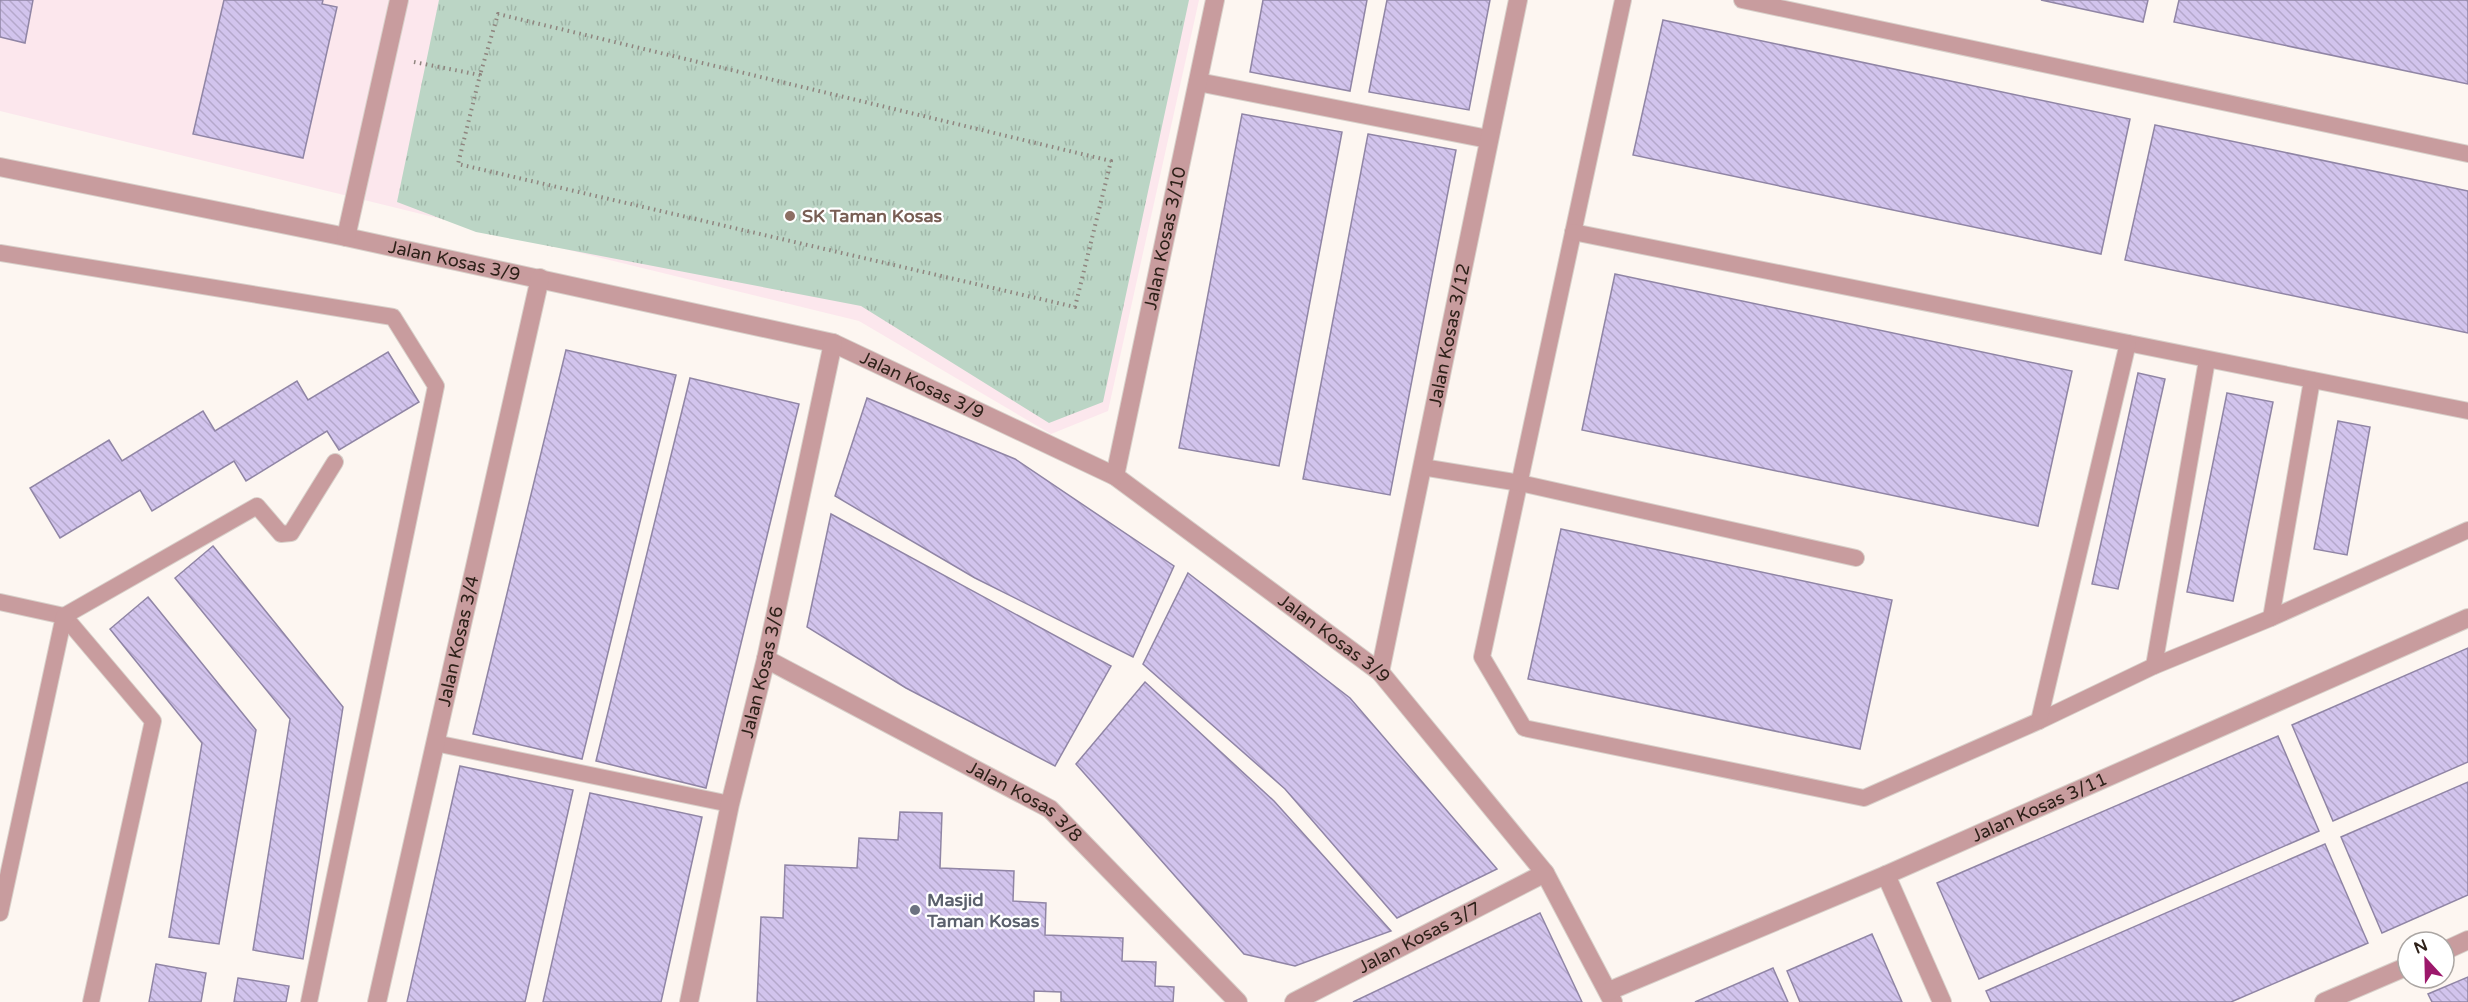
<svg xmlns="http://www.w3.org/2000/svg" width="2468" height="1002" font-family="'Varela Round',sans-serif">
<defs>
<pattern id="park-tufts" width="24" height="20" patternUnits="userSpaceOnUse" patternTransform="scale(1.5)"><rect width="24" height="20" fill="#bbd5c5"/><path d="M3 7l-1-3M5 7V3M7 7l1-3M15 17l-1-3M17 17v-4M19 17l1-3" fill="none" stroke="#a1b7a9"/></pattern>
<pattern id="building-back-hatch" width="6" height="6" patternUnits="userSpaceOnUse" patternTransform="scale(1.5)"><rect width="6" height="6" fill="#d2c4ed"/><path d="M-1 5l2 2M0 0l6 6M5-1l2 2" fill="none" stroke="#b5a8cb"/></pattern>
</defs>
<rect width="100%" height="100%" fill="#fdf6f1"/>
<polygon fill="#fce7ed" points="0,0 1199,0 1108,411 1051,434 859,321 0,111"/>
<polygon fill="url(#park-tufts)" points="439,0 1189,0 1103,402 1049,423 861,306 476,232 397,202"/>
<g fill="url(#building-back-hatch)" stroke="#9085a5" stroke-width="1.5">
<polygon points="0,0 33,0 25,43 0,37"/>
<polygon points="224,0 323,0 322,4 337,7 303,158 193,134"/>
<polygon points="1263,0 1367,0 1350,91 1250,72"/>
<polygon points="1387,0 1490,0 1469,110 1369,92"/>
<polygon points="2041,0 2148,0 2143,22"/>
<polygon points="2179,0 2468,0 2468,84 2174,22"/>
<polygon points="1663,20 2130,119 2101,254 1633,155"/>
<polygon points="1242,114 1342,132 1279,466 1179,448"/>
<polygon points="2155,125 2468,191 2468,333 2125,260"/>
<polygon points="1368,134 1456,150 1390,495 1303,479"/>
<polygon points="1615,274 2072,371 2038,526 1582,430"/>
<polygon points="566,350 676,375 582,759 473,734"/>
<polygon points="388,352 419,402 339,450 327,431 246,481 234,461 152,511 140,490 60,538 30,488 109,440 122,461 203,411 215,431 297,381 308,400"/>
<polygon points="2138,373 2165,379 2118,589 2092,584"/>
<polygon points="690,378 799,404 706,788 596,761"/>
<polygon points="2227,393 2273,402 2233,601 2187,592"/>
<polygon points="867,398 1015,459 1174,566 1133,657 975,578 835,496"/>
<polygon points="2338,421 2370,427 2347,555 2314,549"/>
<polygon points="831,514 1111,666 1055,766 906,688 807,627"/>
<polygon points="1561,529 1892,600 1860,749 1528,679"/>
<polygon points="213,546 343,707 303,959 253,950 290,719 175,578"/>
<polygon points="1188,573 1350,698 1497,869 1397,918 1285,789 1143,664"/>
<polygon points="148,597 256,730 219,944 169,937 202,743 110,629"/>
<polygon points="2468,648 2468,762 2333,821 2292,725"/>
<polygon points="1145,682 1274,801 1391,931 1295,966 1244,954 1076,764"/>
<polygon points="2278,736 2319,831 1979,979 1937,883"/>
<polygon points="460,766 573,790 525,1002 407,1002"/>
<polygon points="2468,782 2468,895 2382,933 2341,837"/>
<polygon points="590,793 702,817 661,1002 543,1002"/>
<polygon points="900,812 942,813 940,868 1014,871 1013,901 1046,903 1045,935 1123,938 1122,961 1156,962 1155,986 1174,987 1173,1002 1061,1002 1061,992 1034,991 1034,1002 757,1002 761,917 783,918 785,865 857,868 859,838 898,840"/>
<polygon points="2325,844 2368,943 2231,1002 1991,1002 1986,991"/>
<polygon points="1540,913 1582,1002 1353,1002"/>
<polygon points="1872,934 1902,1002 1800,1002 1787,971"/>
<polygon points="156,964 206,973 201,1002 149,1002"/>
<polygon points="1773,968 1788,1002 1695,1002"/>
<polygon points="2468,977 2468,1002 2432,1002 2428,994"/>
<polygon points="238,978 289,986 286,1002 234,1002"/>
</g>
<g fill="none" stroke-linecap="round" stroke-linejoin="round">
<g stroke="#d8d0ca" stroke-width="18">
<g id="lane">
<polyline points="1623,0 1482,657 1524,728 1864,798 2039,721 2154,666 2271,618 2468,530"/>
<polyline points="1742,0 2468,154"/>
<polyline points="1573,232 2468,411"/>
<polyline points="0,253 393,317 436,386 309,1002"/>
<polyline points="1422,467 1520,483 1856,558"/>
<polyline points="0,602 64,616 153,721 91,1002"/>
<polyline points="2271,618 2312,380"/>
<polyline points="2154,666 2207,360"/>
<polyline points="2039,721 2128,343"/>
<polyline points="435,743 730,804"/>
<polyline points="0,913 64,616 257,506 281,534 291,533 335,462"/>
</g>
</g>
<g stroke="#d8d0ca" stroke-width="20">
<g id="street">
<polyline points="1198,82 1488,139"/>
<path id="s1" d="M0,167L346,237L833,343L1115,476L1380,672L1545,873L1613,1002"/>
<polyline points="346,237 399,0"/>
<path id="s2" d="M1115,476L1215,0"/>
<path id="s3" d="M766,659L1050,809L1238,1002"/>
<path id="s4" d="M1380,672L1518,0"/>
<polyline points="1886,875 1942,1002"/>
<polyline points="2444,951 2468,940"/>
<path id="s5" d="M1609,991L1886,875L2468,618"/>
<path id="s6" d="M377,1002L540,278"/>
<path id="s7" d="M689,1002L730,804L766,659L833,343"/>
<path id="s8" d="M1294,1002L1545,873"/>
<polyline points="2324,1002 2408,966"/>
</g>
</g>
<polyline stroke="#8f857f" stroke-width="4" stroke-dasharray="1.5 4.5" stroke-linecap="butt" points="414,62 480,75 458,164 1075,307 1111,161 498,14 480,75"/>
<use href="#lane" stroke="#c89c9e" stroke-width="16"/>
<use href="#street" stroke="#c89c9e" stroke-width="18"/>
</g>
<circle fill="#8d6e63" stroke="#fff" stroke-width="2" cx="790" cy="216" r="6"/>
<circle fill="#6b7280" stroke="#fff" stroke-width="2" cx="915" cy="910" r="6"/>
<g text-anchor="middle" stroke-width="4.5" stroke-linejoin="round" paint-order="stroke">
<g font-size="18" font-weight="bold" fill="#785e54" stroke="#fff" text-anchor="start">
<text x="802" y="222">SK Taman Kosas</text>
</g>
<g font-size="18" fill="#2e2119" stroke="#fff">
<text dy="6" stroke="none"><textPath href="#s2" startOffset="243">Jalan Kosas 3/10</textPath></text>
<text dy="6" stroke="none"><textPath href="#s1" startOffset="464">Jalan Kosas 3/9</textPath></text>
<text dy="6" stroke="none"><textPath href="#s4" startOffset="344">Jalan Kosas 3/12</textPath></text>
<text dy="6" stroke="none"><textPath href="#s1" startOffset="950">Jalan Kosas 3/9</textPath></text>
<text dy="6" stroke="none"><textPath href="#s1" startOffset="1436">Jalan Kosas 3/9</textPath></text>
<text dy="6" stroke="none"><textPath href="#s6" startOffset="370">Jalan Kosas 3/4</textPath></text>
<text dy="6" stroke="none"><textPath href="#s7" startOffset="338">Jalan Kosas 3/6</textPath></text>
<text dy="6" stroke="none"><textPath href="#s3" startOffset="296">Jalan Kosas 3/8</textPath></text>
<text dy="6" stroke="none"><textPath href="#s5" startOffset="468">Jalan Kosas 3/11</textPath></text>
<text dy="6" stroke="none"><textPath href="#s8" startOffset="141">Jalan Kosas 3/7</textPath></text>
</g>
<g font-size="18" font-weight="bold" fill="#5b616d" stroke="#fff" text-anchor="start">
<text x="927" y="906">Masjid<tspan x="927" dy="21">Taman Kosas</tspan></text>
</g>
</g>
<g transform="translate(2426 960) rotate(338)"><circle r="28" fill="#ffffff" stroke="#aba6a3" stroke-width="1.5"/>
<path d="M0-4.5L10 22L0 15L-10 22Z" fill="#9c186b"/>
<text y="-9" font-size="16" font-weight="bold" text-anchor="middle" fill="#2e2119">N</text>
</g>
</svg>
